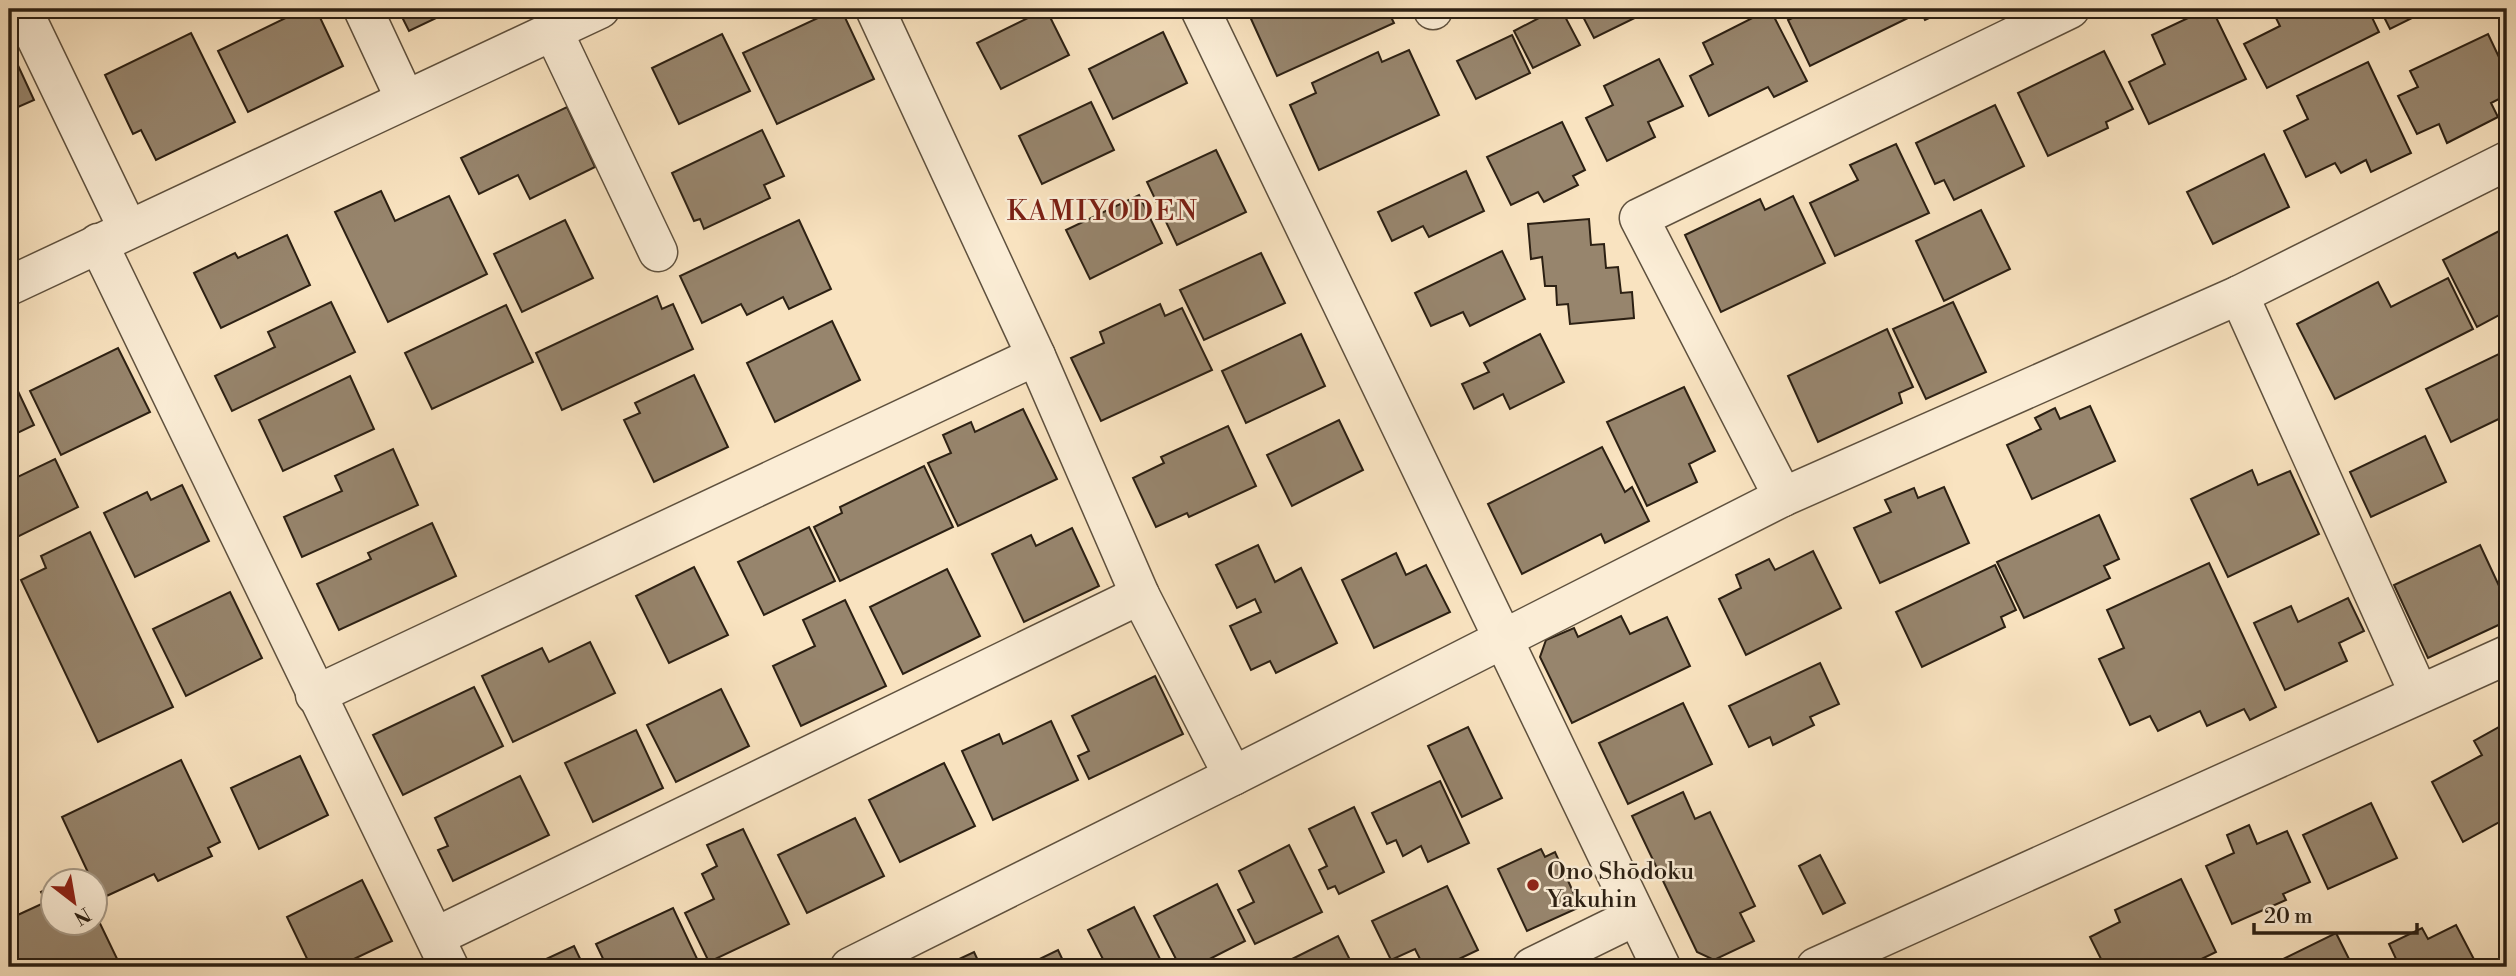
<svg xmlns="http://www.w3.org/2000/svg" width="2516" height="976" font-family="'Libre Bodoni',serif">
<rect width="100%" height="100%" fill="#f9e3c0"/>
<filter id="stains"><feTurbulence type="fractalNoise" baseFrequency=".00286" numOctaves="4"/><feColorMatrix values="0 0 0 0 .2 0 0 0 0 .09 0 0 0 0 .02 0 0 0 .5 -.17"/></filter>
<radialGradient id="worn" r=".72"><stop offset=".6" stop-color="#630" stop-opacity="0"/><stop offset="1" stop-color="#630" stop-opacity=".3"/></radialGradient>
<g fill="#97856d" stroke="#2c2013" stroke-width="2">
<polygon points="304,9 316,9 343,66 248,112 218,51"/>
<polygon points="398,9 455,9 409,31"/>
<polygon points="837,9 841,9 874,79 777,124 743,53"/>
<polygon points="1046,9 1069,55 1001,89 977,43"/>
<polygon points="1250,9 1387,9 1394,23 1277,76 1247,10"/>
<polygon points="1556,9 1561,9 1580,45 1533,68 1514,31"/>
<polygon points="1579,9 1653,9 1594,38"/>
<polygon points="1770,9 1807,81 1774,97 1768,87 1709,116 1690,76 1713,64 1703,43"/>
<polygon points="1811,9 1908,9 1912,16 1810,66 1788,20"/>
<polygon points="1920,9 1949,9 1925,20"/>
<polygon points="2207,9 2212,9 2246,79 2149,124 2129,82 2165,64 2152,35"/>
<polygon points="2283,9 2368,9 2379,32 2267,88 2244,44 2280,26 2274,14"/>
<polygon points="2380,9 2430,9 2390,29"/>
<polygon points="1163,32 1187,83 1113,119 1089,69"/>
<polygon points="191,33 235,122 156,160 141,130 133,134 105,75"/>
<polygon points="722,34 750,91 679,124 652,68"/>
<polygon points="2488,34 2507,74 2507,95 2491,103 2498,117 2447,143 2439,124 2417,134 2398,96 2418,87 2410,71"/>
<polygon points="1512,35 1530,73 1476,99 1457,61"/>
<polygon points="9,46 34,100 9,111"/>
<polygon points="1409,50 1439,115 1319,170 1290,105 1316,93 1312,83 1378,52 1382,62"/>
<polygon points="2104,51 2133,109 2106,122 2108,128 2048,156 2018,93"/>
<polygon points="1659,59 1683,106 1648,122 1655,137 1607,161 1586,118 1613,105 1604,86"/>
<polygon points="2368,62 2411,153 2371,172 2366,160 2341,173 2335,163 2306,177 2284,131 2308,119 2297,96"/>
<polygon points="1091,102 1114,150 1042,184 1019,136"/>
<polygon points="1995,105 2024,166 1954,200 1944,180 1935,184 1916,143"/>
<polygon points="567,107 595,167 530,199 518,175 479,194 461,158"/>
<polygon points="1562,122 1585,170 1573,176 1578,185 1544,202 1538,192 1511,205 1487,157"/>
<polygon points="762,130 784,176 764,185 770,198 704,229 700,219 694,221 672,173"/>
<polygon points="1896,144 1929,213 1835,256 1810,203 1858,180 1850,165"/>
<polygon points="1216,150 1246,212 1177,245 1147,182"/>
<polygon points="2264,154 2289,207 2213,244 2187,192"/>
<polygon points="1466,171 1484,211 1429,237 1423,226 1392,241 1378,212"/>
<polygon points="381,191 395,221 449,196 487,274 388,322 335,212"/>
<polygon points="1139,195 1162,243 1090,279 1066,230"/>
<polygon points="1793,196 1825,263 1721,312 1685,235 1760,199 1765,210"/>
<polygon points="1981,210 2010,269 1944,301 1916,241"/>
<polygon points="1589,219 1591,245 1604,244 1606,268 1618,267 1621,293 1632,292 1634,318 1570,324 1568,304 1557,305 1556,286 1545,286 1542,257 1531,259 1528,224"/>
<polygon points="565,220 593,278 522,312 494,254"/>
<polygon points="799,220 831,289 789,309 783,297 747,315 741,304 702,323 680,276"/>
<polygon points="2507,227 2507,311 2477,327 2443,260"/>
<polygon points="287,235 310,285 221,328 194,273 235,253 238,258"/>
<polygon points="1502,251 1525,299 1470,326 1463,312 1431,326 1415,293"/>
<polygon points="1261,253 1285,303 1204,340 1180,290"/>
<polygon points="2448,278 2473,329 2335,399 2297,324 2378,282 2391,307"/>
<polygon points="657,296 662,309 673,304 693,349 562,410 536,353"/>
<polygon points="331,302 355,352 232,411 215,376 275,347 268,332"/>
<polygon points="1953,302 1986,372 1926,399 1893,329"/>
<polygon points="1160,304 1165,316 1182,308 1212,370 1101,421 1071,358 1104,343 1100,332"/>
<polygon points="506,305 533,362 432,409 405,353"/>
<polygon points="832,321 860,380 775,422 747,363"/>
<polygon points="1887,329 1913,387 1899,393 1902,403 1818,442 1788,376"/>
<polygon points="1301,334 1325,386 1246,423 1222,371"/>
<polygon points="1540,334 1564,382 1510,409 1503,394 1474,409 1462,384 1489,372 1484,363"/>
<polygon points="118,348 150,412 61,455 30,391"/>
<polygon points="2505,351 2507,356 2507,415 2451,442 2426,389"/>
<polygon points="694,375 728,447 654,482 624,420 640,413 635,403"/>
<polygon points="350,376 374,429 283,471 259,420"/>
<polygon points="16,387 34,425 9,437 9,390"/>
<polygon points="1684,387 1715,451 1689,464 1697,482 1647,506 1607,422"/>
<polygon points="2090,406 2115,461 2032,499 2007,445 2041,429 2035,418 2055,408 2060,419"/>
<polygon points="1023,409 1057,479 958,526 928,463 951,453 943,435 971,422 975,432"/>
<polygon points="1339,420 1363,470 1292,506 1267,455"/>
<polygon points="1228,426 1256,486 1189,517 1187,513 1156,527 1133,478 1164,463 1161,457"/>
<polygon points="2425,436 2446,482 2371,517 2350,472"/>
<polygon points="1602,447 1625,492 1632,487 1649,521 1605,543 1601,534 1522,574 1488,504"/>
<polygon points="393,449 418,505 302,557 284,517 342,491 335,476"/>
<polygon points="55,459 78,507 9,541 9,505 11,504 9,481"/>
<polygon points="924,466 953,527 840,581 814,527 842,513 840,507"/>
<polygon points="2252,470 2258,485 2290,471 2319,534 2228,577 2191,499"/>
<polygon points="182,485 209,541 135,577 104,513 147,492 151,500"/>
<polygon points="1944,487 1969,543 1880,583 1854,528 1891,512 1885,500 1914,488 1918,498"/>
<polygon points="2099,515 2119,559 2104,566 2110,578 2024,618 1997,562"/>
<polygon points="432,523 456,576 339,630 317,584 371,559 368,553"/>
<polygon points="809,527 835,581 764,615 738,562"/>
<polygon points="1072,528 1099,586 1024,622 992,554 1031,535 1036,546"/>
<polygon points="90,532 173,707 98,742 21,580 46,568 41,556"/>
<polygon points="1258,545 1275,582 1301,568 1337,643 1276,673 1270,661 1251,670 1230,626 1261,612 1255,599 1237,608 1216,565"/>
<polygon points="2480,545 2507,603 2507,621 2428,658 2394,585"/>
<polygon points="1813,551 1841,608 1746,655 1719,599 1741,588 1736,575 1769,559 1775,570"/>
<polygon points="1396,553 1406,575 1426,565 1450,612 1374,648 1342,580"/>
<polygon points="2209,563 2276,707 2250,720 2244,709 2207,726 2200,711 2158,731 2150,716 2130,725 2099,659 2124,648 2107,610"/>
<polygon points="1995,565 2016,610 2001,617 2005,627 1922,667 1896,612"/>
<polygon points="694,567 728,635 669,663 636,596"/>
<polygon points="947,569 980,636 903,674 870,607"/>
<polygon points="230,592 262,658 186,696 153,629"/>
<polygon points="2348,598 2364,631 2339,643 2347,661 2285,690 2254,623 2291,606 2298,622"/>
<polygon points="845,600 886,686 801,726 773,666 815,646 803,620"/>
<polygon points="1621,616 1630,634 1667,617 1690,666 1572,723 1540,657 1546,640 1574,628 1578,637"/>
<polygon points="590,642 615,693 513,742 482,676 542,648 549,662"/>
<polygon points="1820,663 1839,704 1810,717 1814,725 1773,745 1770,737 1749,747 1729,706"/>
<polygon points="1155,676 1183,734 1089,779 1078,756 1089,751 1072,716"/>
<polygon points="474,687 503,746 403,795 373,735"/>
<polygon points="721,689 749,746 676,782 647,725"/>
<polygon points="1683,703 1712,764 1628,804 1599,743"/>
<polygon points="1051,721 1078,780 993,820 962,751 999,734 1003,744"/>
<polygon points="2501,726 2507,738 2507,818 2463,842 2432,782 2482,755 2474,741"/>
<polygon points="1468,727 1502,798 1462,817 1428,746"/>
<polygon points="636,730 663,788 593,822 565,763"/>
<polygon points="300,756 328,815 259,849 231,788"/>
<polygon points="181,760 220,842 208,848 212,856 158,881 154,874 100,899 94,881 92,881 62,817"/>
<polygon points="944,763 975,826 900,862 869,800"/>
<polygon points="520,776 549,835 453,881 438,850 448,846 435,818"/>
<polygon points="1440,781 1469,843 1428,862 1421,846 1403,856 1396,840 1387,844 1372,813"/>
<polygon points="1683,792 1695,819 1710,812 1755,906 1740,913 1754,941 1714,960 1697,952 1632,816"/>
<polygon points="2371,803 2397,858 2328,889 2303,835"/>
<polygon points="1354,807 1384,872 1339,894 1335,886 1328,889 1319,870 1327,866 1309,829"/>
<polygon points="855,818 884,876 807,913 778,855"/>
<polygon points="2249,825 2257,844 2287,831 2310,882 2283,894 2286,900 2232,924 2206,866 2234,853 2227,835"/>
<polygon points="743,829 789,924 709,962 685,913 714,899 702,874 717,866 707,845"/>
<polygon points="1289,845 1322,912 1255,944 1238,910 1254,902 1239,871"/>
<polygon points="1541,849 1545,857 1555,852 1580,907 1527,931 1498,869"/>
<polygon points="1820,855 1845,903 1823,914 1799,866"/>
<polygon points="2181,879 2216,952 2185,967 2105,967 2090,937 2120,922 2115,910"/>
<polygon points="362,880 392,941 337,967 311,967 287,917"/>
<polygon points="1217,884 1245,941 1194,967 1180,967 1154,916"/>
<polygon points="52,886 52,923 94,923 94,911 121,967 21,967 9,941 9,919 46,902 41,892"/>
<polygon points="1447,886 1478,950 1442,967 1424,967 1415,949 1391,960 1372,921"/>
<polygon points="1134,907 1164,967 1107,967 1088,930"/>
<polygon points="673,908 699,963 690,967 607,967 596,944"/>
<polygon points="2456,925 2478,967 2384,967 2397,961 2389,944 2422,928 2428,939"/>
<polygon points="2336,933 2353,967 2272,967 2271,965"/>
<polygon points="1338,936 1353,966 1276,967"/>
<polygon points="574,946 584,967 529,967"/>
<polygon points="1058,950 1066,967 1023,967"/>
<polygon points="974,952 981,967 942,967"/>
</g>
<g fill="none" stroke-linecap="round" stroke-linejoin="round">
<g stroke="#5f513e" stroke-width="41">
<g id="street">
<polyline points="22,9 128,229"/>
<polyline points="363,9 405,99"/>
<polyline points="875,9 1036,356 1140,595 1233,776 1783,497 2239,295 2507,161"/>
<polyline points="1200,9 1661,967"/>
<polyline points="1433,9 1433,10"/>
<polyline points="553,31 658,252"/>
<polyline points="98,243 449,967"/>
<polyline points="9,286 600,9"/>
<polyline points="2239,295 2419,694"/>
<polyline points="1783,497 1639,218 2070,9"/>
<polyline points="315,695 1036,356"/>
<polyline points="435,937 1140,595"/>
<polyline points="850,967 1233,776"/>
<polyline points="1532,967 1636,916"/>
<polyline points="1816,967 2507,655"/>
</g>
</g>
<use href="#street" stroke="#fbedd6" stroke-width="38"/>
</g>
<circle fill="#8f2418" stroke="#fbedd6" stroke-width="2.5" cx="1533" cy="885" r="7"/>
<g text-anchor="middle" stroke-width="5" stroke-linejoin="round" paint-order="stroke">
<g font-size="24" fill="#2c2013" stroke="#fbedd6" text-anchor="start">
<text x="1547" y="879">Ono Shōdoku<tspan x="1547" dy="28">Yakuhin</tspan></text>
</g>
<g font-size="28" letter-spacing="2" fill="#7a1f14" stroke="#fbedd6">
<text x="1103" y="220">KAMIYODEN</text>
</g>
</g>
<rect width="2516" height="976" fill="none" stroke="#f9e3c0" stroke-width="35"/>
<rect x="10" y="10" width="2495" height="955" fill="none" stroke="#2c2013" stroke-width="3.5"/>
<rect x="18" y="18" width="2481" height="941" fill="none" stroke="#2c2013" stroke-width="2"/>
<g transform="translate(74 902) rotate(149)"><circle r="33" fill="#fbedd6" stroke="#a89b88" stroke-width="2"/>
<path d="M0-5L12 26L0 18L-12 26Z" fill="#8f2418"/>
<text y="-10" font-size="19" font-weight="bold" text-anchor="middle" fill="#2c2013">N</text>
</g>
<path d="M2254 923v10h163v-10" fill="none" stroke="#2c2013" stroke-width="3.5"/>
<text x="2264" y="923" font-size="21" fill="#2c2013" stroke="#fbedd6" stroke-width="5" paint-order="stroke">20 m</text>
<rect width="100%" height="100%" filter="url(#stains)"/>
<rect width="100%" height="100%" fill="url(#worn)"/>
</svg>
